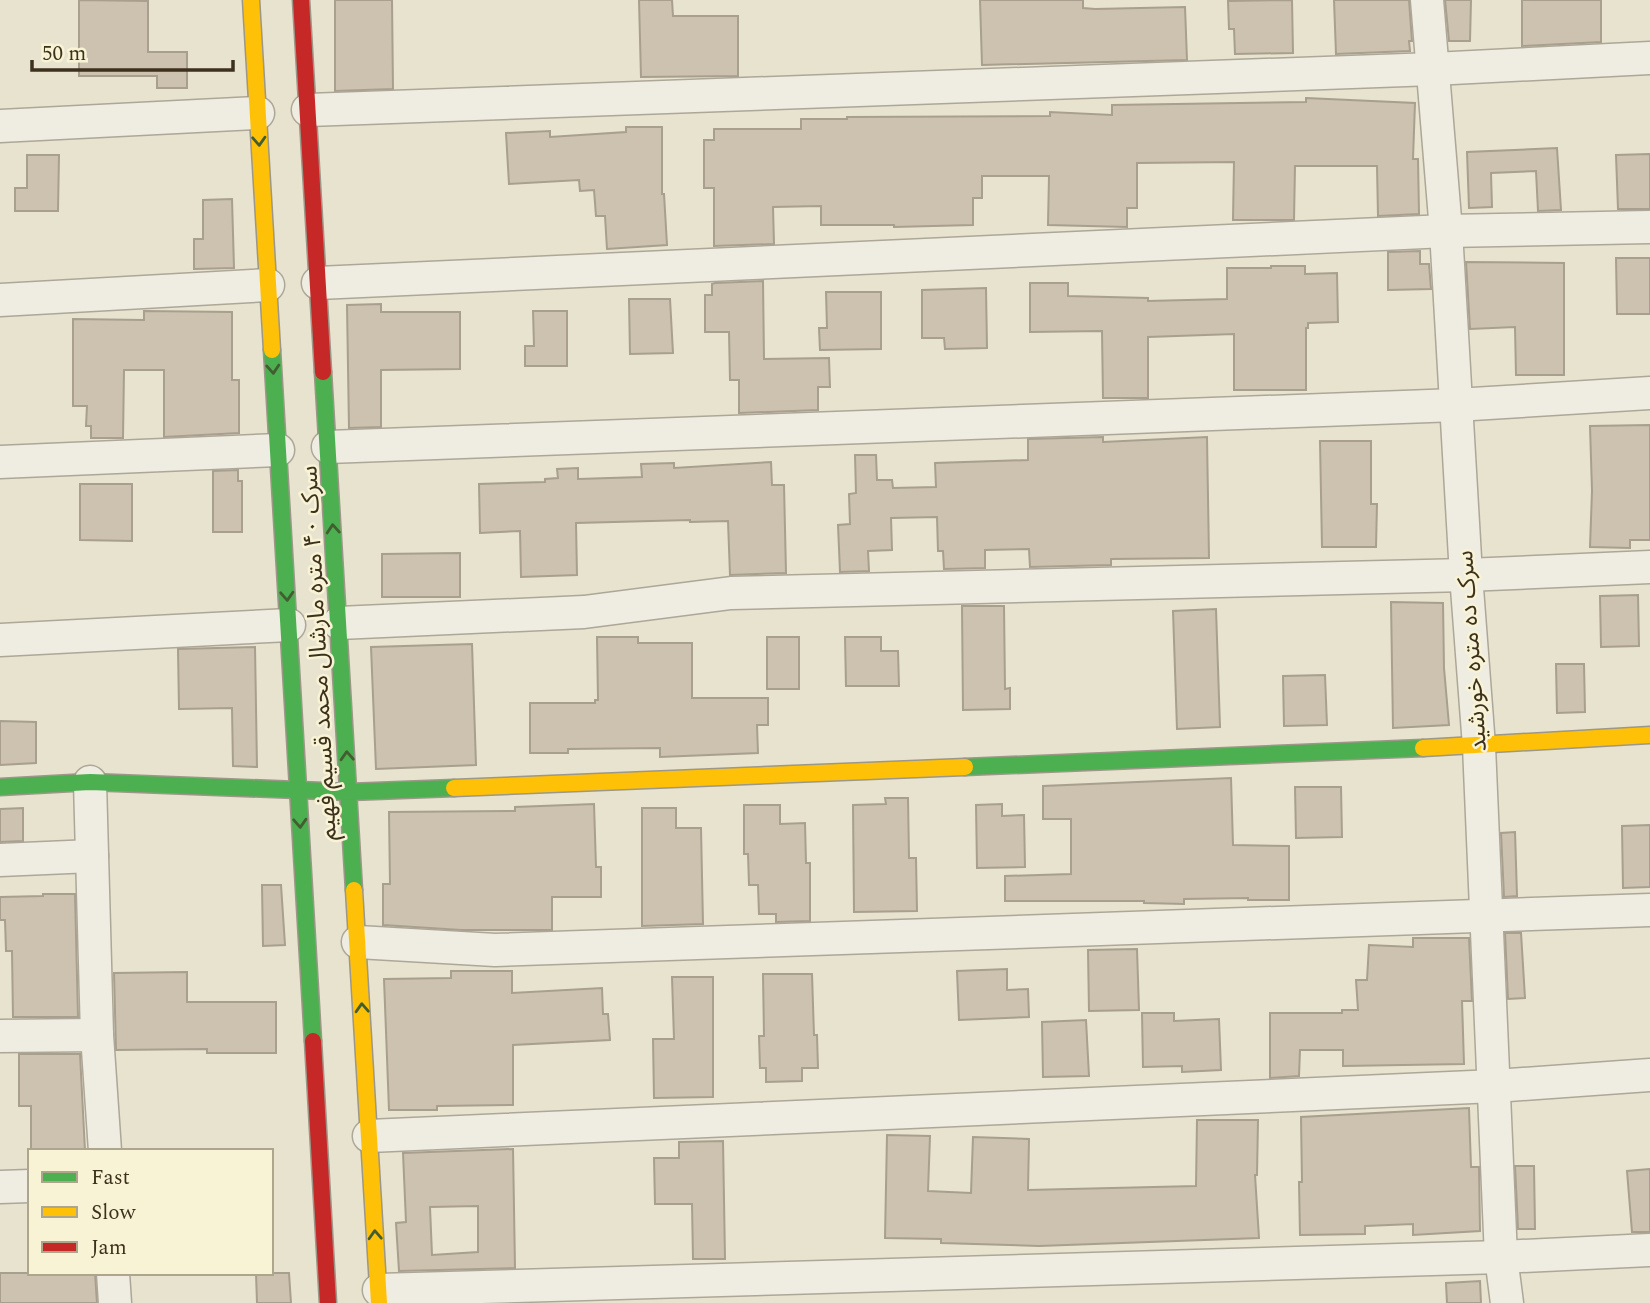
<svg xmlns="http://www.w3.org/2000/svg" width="1650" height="1303" font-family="Spectral,'Noto Sans Arabic',serif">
<rect width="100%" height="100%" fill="#e7e3cf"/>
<g fill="#ccc2af" stroke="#a89f8e" stroke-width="2" fill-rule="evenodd">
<polygon points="79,0 148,1 148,52 187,52 187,88 157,88 157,76 79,76"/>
<polygon points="335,0 392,0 393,89 335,91"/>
<polygon points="639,0 672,0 673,16 738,16 738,76 641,77"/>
<polygon points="980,0 1083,0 1083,8 1095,9 1185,7 1187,60 982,65"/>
<polygon points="1292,0 1293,53 1235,54 1234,29 1229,29 1228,1"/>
<polygon points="1334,0 1409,0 1412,41 1409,41 1410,51 1336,54"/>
<polygon points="1445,0 1471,0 1470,41 1449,41"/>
<polygon points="1522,0 1601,0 1601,42 1522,46"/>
<polygon points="1306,98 1415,103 1413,159 1418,159 1419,214 1378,216 1377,166 1295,166 1294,220 1233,220 1234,162 1137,163 1137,208 1127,208 1127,227 1048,225 1049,176 982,176 982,198 973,198 973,225 894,227 894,225 821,225 821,206 773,207 774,244 714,246 714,188 704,188 704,140 714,140 714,129 801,129 801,119 847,119 847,117 1050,116 1050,112 1112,115 1112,105 1306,102"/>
<polygon points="626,127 662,127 662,194 664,194 667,245 607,249 605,216 596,216 594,190 580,191 579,180 509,184 506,133 550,131 550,137 626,132"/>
<polygon points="1557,148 1561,210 1538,211 1536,171 1491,173 1492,207 1469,208 1467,152"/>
<polygon points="1650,154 1650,209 1618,209 1616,155"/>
<polygon points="27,155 59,155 58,211 15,211 15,188 27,188"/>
<polygon points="232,199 234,268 194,269 194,239 203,239 203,200"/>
<polygon points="1420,251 1420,264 1429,264 1431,289 1388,290 1388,252"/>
<polygon points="1616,258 1650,258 1650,314 1617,314"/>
<polygon points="1466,262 1564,263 1564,375 1516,375 1515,327 1470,329"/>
<polygon points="1271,266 1305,266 1305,274 1337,273 1338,322 1308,323 1308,328 1306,328 1306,390 1234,390 1234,334 1148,337 1148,398 1103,398 1102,331 1030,332 1030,283 1068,283 1068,296 1148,298 1148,301 1227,299 1227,268 1271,268"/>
<polygon points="763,281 764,359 829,358 830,387 818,387 818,410 739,413 739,380 730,380 729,332 705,332 705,295 712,295 712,284 715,283"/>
<polygon points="986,288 987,348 945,349 944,338 922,338 922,290"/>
<polygon points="826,292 881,292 881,349 820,350 819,328 827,328"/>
<polygon points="629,299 670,299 673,353 630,354"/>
<polygon points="381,304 381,312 460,312 460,369 381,370 381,427 349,428 347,305"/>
<polygon points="144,311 232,312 232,380 239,380 239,433 164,437 164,370 124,370 123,438 91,438 91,426 86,426 87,406 73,406 73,319 144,320"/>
<polygon points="533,311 567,311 567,366 525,366 525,346 534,346"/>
<polygon points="1650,425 1650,540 1630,540 1630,548 1590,547 1592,491 1590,426"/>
<polygon points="1103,437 1103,442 1207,437 1209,558 1111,559 1111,565 1030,567 1029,549 985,550 985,568 944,569 943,551 938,551 937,517 891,518 892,550 868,551 869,571 840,572 838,525 850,524 849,494 856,493 855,455 876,455 877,480 892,480 893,488 936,487 935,463 1028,460 1028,439"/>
<polygon points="1320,441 1371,441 1371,504 1377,504 1376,547 1322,547"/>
<polygon points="771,462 772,485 784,485 786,573 730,575 728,521 690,522 690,520 576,523 577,575 521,577 520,531 480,533 479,484 545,482 545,479 558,478 557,469 578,468 578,479 642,477 641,464 674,463 674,468"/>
<polygon points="238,470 238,481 242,481 242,532 213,532 213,471"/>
<polygon points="80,484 132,484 132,541 80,540"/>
<polygon points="460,553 460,597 382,597 382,554"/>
<polygon points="1638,595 1639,646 1601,647 1600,596"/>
<polygon points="1391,602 1443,603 1444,668 1449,725 1393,728"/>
<polygon points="962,606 1004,606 1005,689 1010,688 1010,709 963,710"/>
<polygon points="1216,609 1220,727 1177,729 1173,611"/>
<polygon points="597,637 638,637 638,643 692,643 692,698 768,698 768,725 757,725 758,753 660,757 660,748 568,749 568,753 530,753 530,703 595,703 595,700 598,700"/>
<rect x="767" y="637" width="32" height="52"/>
<polygon points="845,637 881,637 881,651 898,651 899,686 846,686"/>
<polygon points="472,644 476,765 376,769 371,647"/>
<polygon points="255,647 257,767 233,766 232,708 179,709 178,649"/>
<polygon points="1556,664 1584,664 1585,712 1557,713"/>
<polygon points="1325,675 1327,725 1284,726 1283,676"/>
<polygon points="0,721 36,722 36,763 0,765"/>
<polygon points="1231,778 1233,845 1289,846 1289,900 1248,900 1248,898 1184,899 1184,904 1144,903 1144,901 1005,901 1005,876 1071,874 1071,819 1043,819 1043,786"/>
<polygon points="1295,787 1341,787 1342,837 1296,838"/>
<polygon points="885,798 908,798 909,858 916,858 917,911 854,912 853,805 886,804"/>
<polygon points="594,804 596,867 601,867 601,897 552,897 552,930 461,930 383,925 383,884 390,884 389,812 515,811 515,807"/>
<polygon points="1002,804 1002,816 1024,815 1025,867 977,868 976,805"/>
<polygon points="744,805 780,805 780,824 805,823 806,863 810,863 810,921 776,922 776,914 759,914 758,885 749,885 748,854 744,854"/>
<polygon points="23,808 23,841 0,842 0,809"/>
<polygon points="642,808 676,808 676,828 701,828 703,924 642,926"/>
<polygon points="1650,825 1650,887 1623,888 1622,826"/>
<polygon points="1515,832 1517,896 1504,897 1501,833"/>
<polygon points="262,885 281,885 285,945 263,946"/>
<polygon points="43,894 75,894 78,1017 13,1017 12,951 6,951 5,920 0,920 0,897 43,896"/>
<polygon points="1505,933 1521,933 1525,998 1508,999"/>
<polygon points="1413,938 1469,938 1472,1001 1462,1001 1464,1064 1343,1066 1343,1050 1300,1050 1299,1076 1270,1078 1270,1013 1342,1013 1342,1010 1358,1010 1356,980 1367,980 1369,945 1413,947"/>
<polygon points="1137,949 1139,1010 1089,1011 1088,950"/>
<polygon points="1007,969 1007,990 1028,989 1029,1017 959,1020 957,971"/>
<polygon points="451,971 512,971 512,993 602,988 603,1014 608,1014 610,1040 513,1045 513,1105 437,1106 437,1110 389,1110 384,979 451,978"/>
<polygon points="187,972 187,1002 276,1002 276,1053 207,1053 207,1049 116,1050 114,973"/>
<polygon points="763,974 812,974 814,1035 817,1035 818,1068 802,1068 802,1081 766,1082 766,1068 760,1068 759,1036 764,1036"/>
<polygon points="672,977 713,977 713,1097 654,1098 653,1039 674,1039"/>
<polygon points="1142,1013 1174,1013 1174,1021 1219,1019 1221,1070 1182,1072 1182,1066 1143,1067"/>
<polygon points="1086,1020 1089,1076 1043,1077 1042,1022"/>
<polygon points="19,1054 80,1054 85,1151 31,1151 31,1106 19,1106"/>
<polygon points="1469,1108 1471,1167 1479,1167 1480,1231 1413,1235 1413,1224 1365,1226 1365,1234 1300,1235 1299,1182 1302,1182 1301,1117"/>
<polygon points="1197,1120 1258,1120 1257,1175 1255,1175 1259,1238 1039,1246 941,1243 941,1239 885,1238 887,1135 930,1136 928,1191 971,1193 973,1137 1029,1139 1028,1190 1196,1186"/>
<polygon points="723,1141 725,1259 693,1259 692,1204 655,1204 654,1158 679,1158 679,1142"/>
<path d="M513,1149L515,1268L399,1271L396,1223L406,1222L403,1153ZM478,1206V1252L432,1255L430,1207Z"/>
<polygon points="1515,1166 1534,1166 1535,1229 1518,1229"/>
<polygon points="1650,1169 1650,1232 1632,1232 1627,1171"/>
<polygon points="0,1273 95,1273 97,1303 0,1303"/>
<polygon points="256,1273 289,1273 291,1303 257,1303"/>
<polygon points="1480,1281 1481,1303 1447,1303 1446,1283"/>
</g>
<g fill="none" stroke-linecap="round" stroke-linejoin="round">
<g stroke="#ada797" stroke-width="35">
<g id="street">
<polyline points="1427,0 1446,231 1466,575 1479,746 1501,1257 1507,1303"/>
<polyline points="308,110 1433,69 1650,58"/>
<polyline points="0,126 258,113"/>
<polyline points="318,283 1446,231 1650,227"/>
<polyline points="0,300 268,285"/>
<polyline points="328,447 1456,405 1650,393"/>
<polyline points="0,462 278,450"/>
<polyline points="339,623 584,612 731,593 1466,575 1650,567"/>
<polyline points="0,640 289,625"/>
<polyline points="90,782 97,1035 105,1151"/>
<polyline points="0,860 92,856"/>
<polyline points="358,942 495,950 1650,910"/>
<polyline points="0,1036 97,1035"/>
<polyline points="369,1136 1495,1086 1650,1075"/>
<polyline points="0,1187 30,1186"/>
<polyline points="113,1273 115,1303"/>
<polyline points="379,1290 1501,1257 1650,1250"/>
</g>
</g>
<g stroke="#9c9788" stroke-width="19">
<g id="fast">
<polyline points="272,350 313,1041"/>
<polyline points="323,372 354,890"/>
<polyline points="965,767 1423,748"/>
<polyline points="0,787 90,782 349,792 454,788"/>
</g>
</g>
<g stroke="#9c9788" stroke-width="19">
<g id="slow">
<polyline points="251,0 272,350"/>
<polyline points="1423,748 1650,735"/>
<polyline points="454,788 965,767"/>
<polyline points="354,890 379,1303"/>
</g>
</g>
<g stroke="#9c9788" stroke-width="19">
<g id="jam">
<polyline points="301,0 323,372"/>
<polyline points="313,1041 328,1303"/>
</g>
</g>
<use href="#street" stroke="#efece1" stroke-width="32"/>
<use href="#fast" stroke="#4caf50" stroke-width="16"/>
<use href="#slow" stroke="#ffc107" stroke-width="16"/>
<use href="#jam" stroke="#c62828" stroke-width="16"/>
</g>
<defs><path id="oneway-chevron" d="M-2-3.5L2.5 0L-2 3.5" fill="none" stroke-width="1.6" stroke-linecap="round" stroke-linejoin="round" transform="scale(1.75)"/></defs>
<g stroke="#425d30">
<use href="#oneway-chevron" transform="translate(259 141) rotate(87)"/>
<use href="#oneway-chevron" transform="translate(273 369) rotate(86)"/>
<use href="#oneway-chevron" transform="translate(333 529) rotate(-94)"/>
<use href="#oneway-chevron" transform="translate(287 596) rotate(87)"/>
<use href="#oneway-chevron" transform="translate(347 756) rotate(-93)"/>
<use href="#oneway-chevron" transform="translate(300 823) rotate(87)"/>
<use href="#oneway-chevron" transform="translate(362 1008) rotate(-93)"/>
<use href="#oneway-chevron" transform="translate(375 1235) rotate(-93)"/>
</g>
<g text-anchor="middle" stroke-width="5" stroke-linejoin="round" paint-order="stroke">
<g font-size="24" fill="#3d311e" stroke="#f8f3d5">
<text transform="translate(1471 651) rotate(-94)" y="8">سرک ده متره خورشید</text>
<text transform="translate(318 653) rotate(-93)" y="8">سرک ۴۰ متره مارشال محمد قسیم فهیم</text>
</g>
</g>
<rect x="28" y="1149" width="245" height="126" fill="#f8f3d5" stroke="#ada58c" stroke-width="2"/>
<rect x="42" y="1172" width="35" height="10" fill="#4caf50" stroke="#ada58c" stroke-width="2"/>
<text x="91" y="1184" font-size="21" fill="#3d311e">Fast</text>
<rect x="42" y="1207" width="35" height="10" fill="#ffc107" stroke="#ada58c" stroke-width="2"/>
<text x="91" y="1219" font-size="21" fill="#3d311e">Slow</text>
<rect x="42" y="1242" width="35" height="10" fill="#c62828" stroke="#ada58c" stroke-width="2"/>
<text x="91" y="1254" font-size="21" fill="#3d311e">Jam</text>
<path d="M32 60v10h201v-10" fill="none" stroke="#3d311e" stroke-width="3.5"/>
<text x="42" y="60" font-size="21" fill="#3d311e" stroke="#f8f3d5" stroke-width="5" paint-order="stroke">50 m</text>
</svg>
